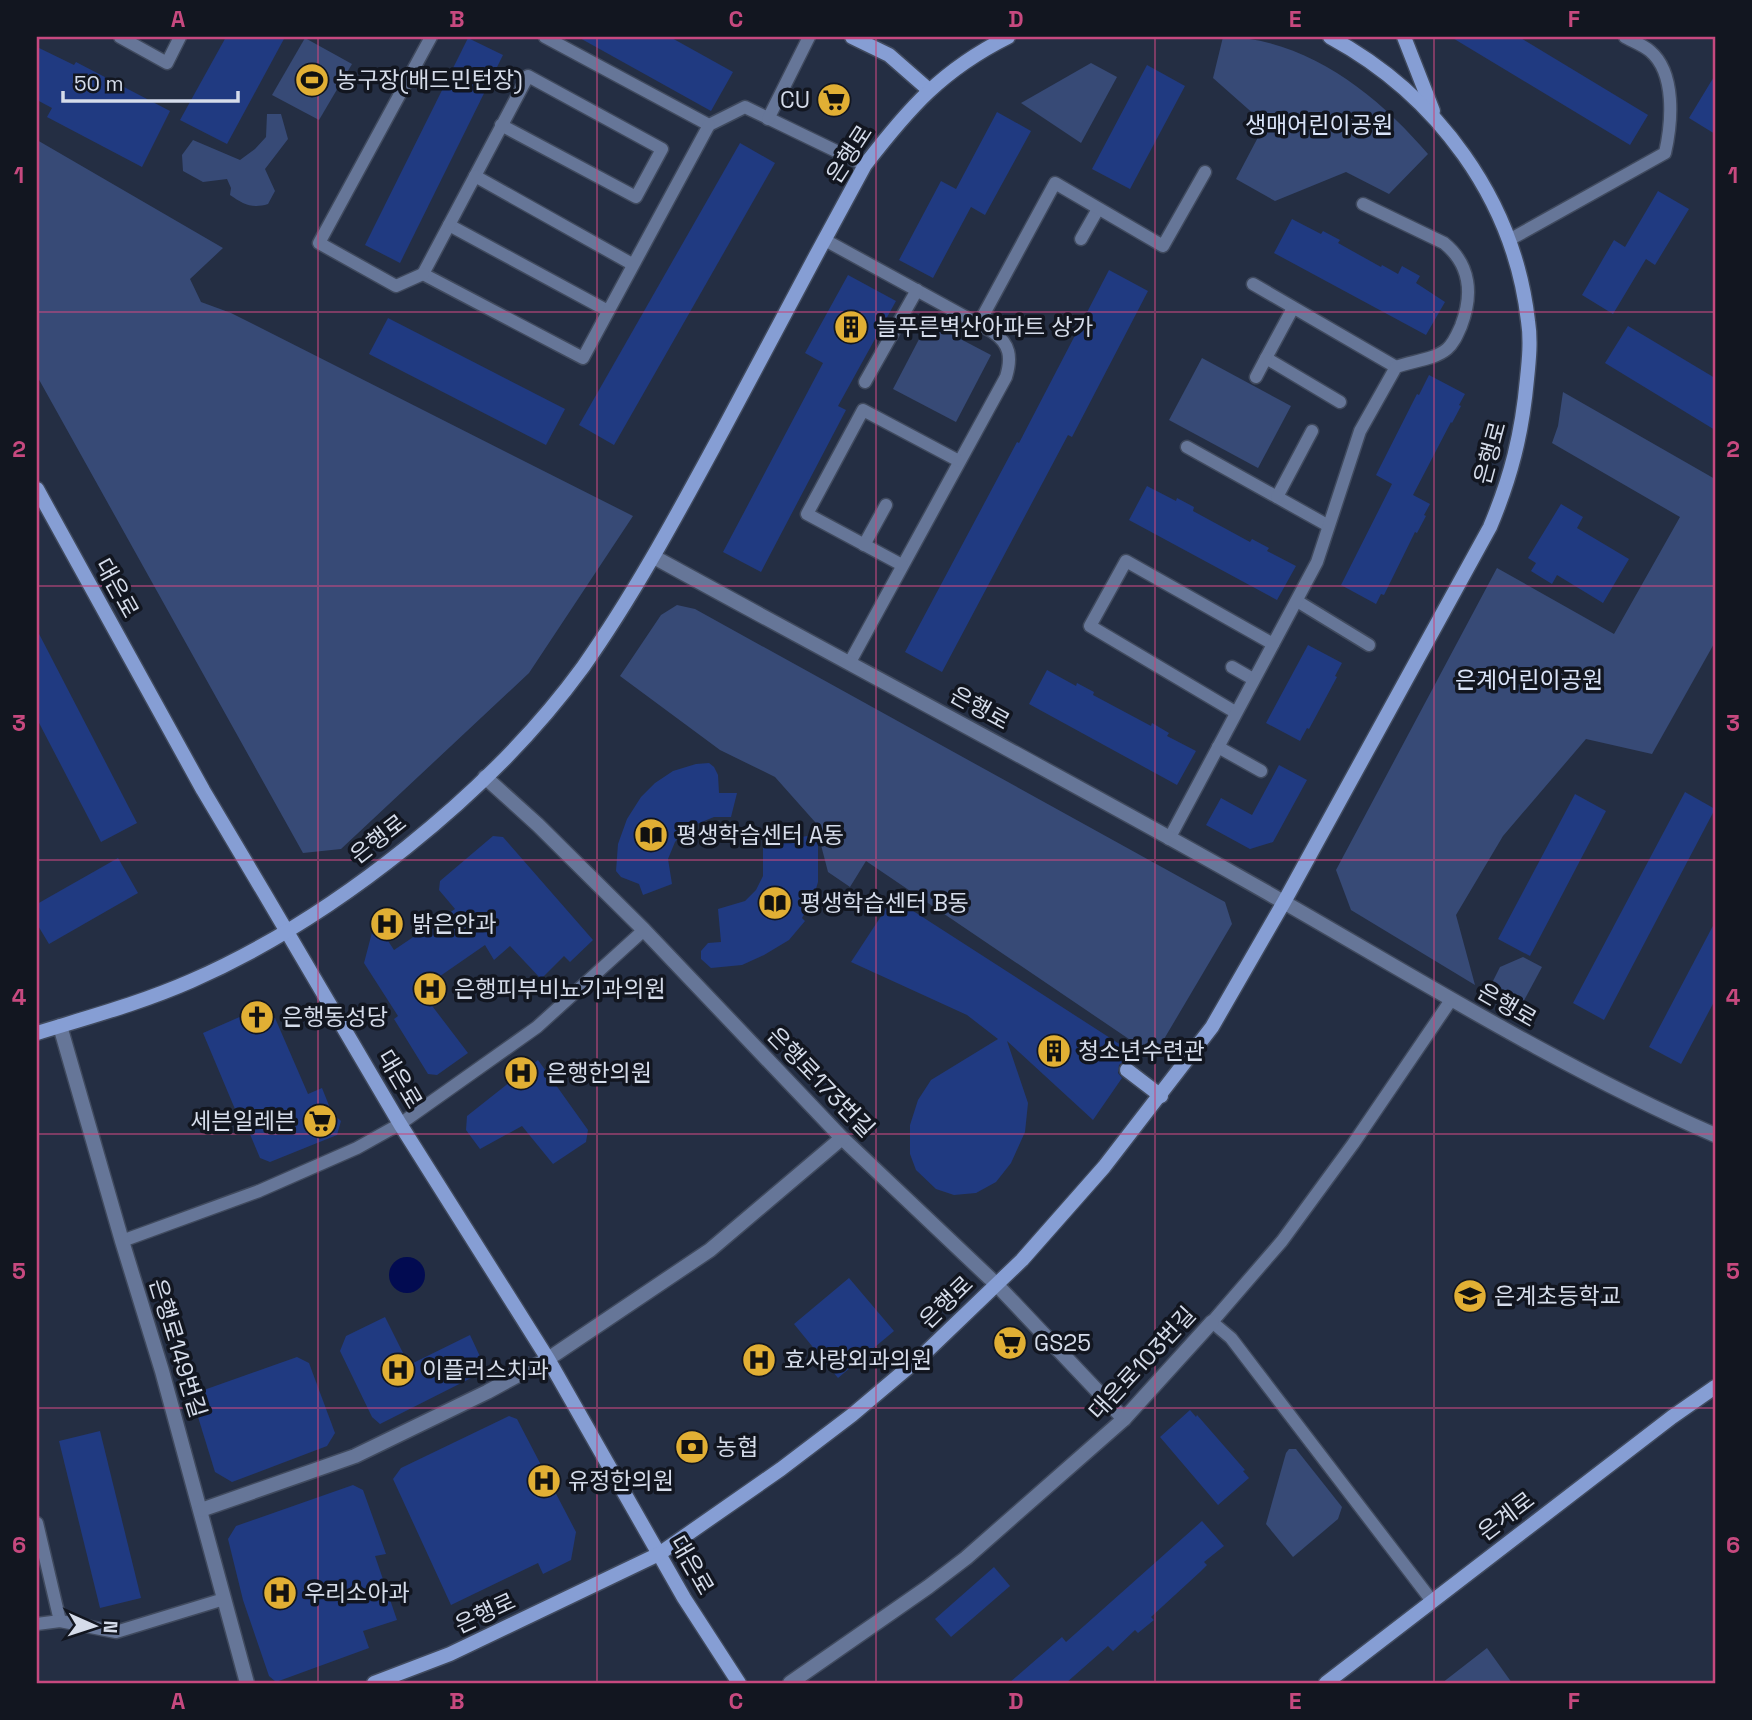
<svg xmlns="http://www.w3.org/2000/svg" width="1752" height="1720" font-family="'Space Grotesk','Noto Sans KR',sans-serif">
<rect width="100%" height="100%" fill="#242e43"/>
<g fill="#374a76">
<path d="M1223,37C1305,37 1377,94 1428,154L1389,194L1346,172L1275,201L1236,179L1265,124L1213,78Z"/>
<polygon points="305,38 352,64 319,120 272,95"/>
<polygon points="1091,63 1117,77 1081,143 1021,103"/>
<path d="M267,114H281L288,139L265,169L275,191L268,204C252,209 243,204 230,195L231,188L227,179L203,182L183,171L182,155L193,140L240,160L255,149L266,137Z"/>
<polygon points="37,140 223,248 190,279 201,302 231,313 633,516 529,673 341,849 303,853 37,376"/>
<polygon points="928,322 991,355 956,422 893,389"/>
<polygon points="1202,358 1291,406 1258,468 1169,420"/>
<polygon points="1563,392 1715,479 1715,642 1652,754 1586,739 1503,836 1456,915 1475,985 1351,910 1336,870 1497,568 1614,634 1680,517 1552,443 1558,426"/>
<polygon points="677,605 695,609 1225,902 1232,924 1154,1056 866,861 850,887 828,872 815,822 775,777 720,750 620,676 661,615"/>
<polygon points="1523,957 1542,967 1521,1006 1489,989 1500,967"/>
<polygon points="1289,1449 1296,1449 1342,1507 1338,1519 1293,1557 1266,1524 1286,1453"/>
<polygon points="1487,1648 1512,1683 1442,1683"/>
</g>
<circle fill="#020b51" cx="407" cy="1275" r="18"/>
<g fill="#203a81">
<polygon points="226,37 285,37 227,144 180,120"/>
<polygon points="578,37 670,37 733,72 711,111"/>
<polygon points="1451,37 1519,37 1648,115 1630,145"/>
<polygon points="468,38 503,55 400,263 365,245"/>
<polygon points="37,47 74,65 76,62 170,111 142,167 47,117 52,108 37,100"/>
<polygon points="1147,65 1185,86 1130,189 1092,169"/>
<polygon points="1715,75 1715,134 1689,118"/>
<polygon points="997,112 1031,131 985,215 971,207 933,278 899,260 941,181 956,189"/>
<polygon points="740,143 775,163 614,445 579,425"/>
<polygon points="1658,191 1689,209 1655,265 1646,259 1613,314 1582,295 1614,240 1625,247"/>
<polygon points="1292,219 1321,234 1323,231 1340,240 1338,243 1381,267 1382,265 1398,274 1402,266 1420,276 1416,283 1445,302 1426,335 1274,253"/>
<polygon points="1109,270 1148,291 1072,437 1068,435 942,672 905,652 1017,442 1019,443"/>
<polygon points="848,275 896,301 838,406 846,410 761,572 723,552 823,363 805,353"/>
<polygon points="388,318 565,409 546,445 369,354"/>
<polygon points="1628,326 1715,378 1715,430 1605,363"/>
<polygon points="1429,375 1465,394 1459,405 1461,406 1452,423 1451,422 1413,495 1430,504 1424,515 1426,516 1417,533 1415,532 1384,595 1381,594 1376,604 1341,585 1392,484 1376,475 1417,394 1419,395"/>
<polygon points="1147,486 1176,501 1177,498 1194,507 1193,511 1250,542 1252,539 1269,548 1267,551 1296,566 1277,600 1129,520"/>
<polygon points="1561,504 1583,517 1577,528 1629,559 1603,603 1557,575 1552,584 1531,571 1536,563 1528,558"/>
<polygon points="37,630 137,823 101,842 37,719"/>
<polygon points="1308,645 1342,663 1335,676 1337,677 1309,729 1307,728 1300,741 1266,723"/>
<polygon points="1047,670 1076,686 1077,683 1094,692 1093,695 1151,726 1152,723 1169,733 1167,736 1196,751 1177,785 1029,704"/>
<polygon points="709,763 714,767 718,775 719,793 737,793 731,817 714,817 687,828 675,842 668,859 672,884 643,895 639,884 621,877 616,871 618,844 627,819 641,797 655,783 673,771 696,764"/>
<polygon points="1279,765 1307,780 1273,842 1250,849 1206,825 1221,798 1252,815"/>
<polygon points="1685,792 1715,809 1604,1020 1573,1003"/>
<polygon points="1575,794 1606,811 1530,956 1498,939"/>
<polygon points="493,836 503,837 593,940 570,962 564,956 541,979 510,946 494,960 485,945 420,990 468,1053 437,1075 428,1074 394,1019 398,1016 364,963 375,921 394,950 455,909 439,890 440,881"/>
<polygon points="783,836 785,840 807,836 818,842 818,882 813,899 802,918 805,921 789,940 764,955 742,965 711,968 701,959 701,951 708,943 721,942 718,909 745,901 756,890 763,876 763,844"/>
<polygon points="118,858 138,893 49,944 37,924 37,904"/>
<polygon points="893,898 1138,1056 1133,1062 1124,1061 1119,1065 1118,1073 1122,1078 1093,1120 1007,1041 1028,1103 1025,1132 1011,1163 996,1182 976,1193 954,1195 936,1189 916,1170 910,1154 910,1125 918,1100 931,1080 998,1039 967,1015 851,962"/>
<polygon points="1715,922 1715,1000 1681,1064 1649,1047"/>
<polygon points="251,1012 275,1018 308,1094 322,1088 332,1113 341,1121 337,1135 270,1162 260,1158 244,1120 240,1121 203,1033"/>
<polygon points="538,1060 588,1130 586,1142 553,1164 522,1126 480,1149 466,1130 467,1116"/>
<polygon points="849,1278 894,1331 838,1378 794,1324"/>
<polygon points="385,1317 409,1365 470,1335 484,1365 483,1372 380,1424 372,1417 340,1351 346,1336"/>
<polygon points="297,1357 309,1363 335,1433 327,1446 232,1482 215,1472 194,1404 201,1391"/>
<polygon points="1190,1410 1196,1417 1197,1415 1245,1470 1243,1471 1249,1478 1218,1505 1160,1437"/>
<polygon points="509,1416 517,1419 576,1532 571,1560 543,1574 538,1563 451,1605 393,1479 401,1468"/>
<polygon points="100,1431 141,1598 100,1608 59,1441"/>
<polygon points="353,1485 363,1490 386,1554 375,1556 397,1620 363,1631 369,1648 276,1682 269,1676 243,1600 228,1539 236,1526"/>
<polygon points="1202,1521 1224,1546 1204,1562 1207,1565 1200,1572 1151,1617 1154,1620 1138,1633 1135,1630 1113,1651 1108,1646 1066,1683 1009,1683 1062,1637 1066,1642"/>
<polygon points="994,1567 1010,1586 951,1637 935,1619"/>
</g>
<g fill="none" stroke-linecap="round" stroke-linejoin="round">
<g stroke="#404a5e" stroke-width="15">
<g id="lane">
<polyline points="120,37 167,63 180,37"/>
<polyline points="545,37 709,125 745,107 865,165"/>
<polyline points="768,119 809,37"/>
<polyline points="475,176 528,76 662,149 636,197 501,125"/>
<polyline points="449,225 608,311"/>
<polyline points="1081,239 1098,209"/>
<path d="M825,240L993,332C1010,344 1012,357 1006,377L850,662"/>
<path d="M1509,240L1665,153C1672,122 1676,73 1650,51C1643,45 1632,41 1625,37"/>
<polyline points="632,264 475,176 423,274 583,358 709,125"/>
<polyline points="423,274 396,286 319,243 431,37"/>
<polyline points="1253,284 1396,367"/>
<polyline points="1293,308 1266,358 1340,402"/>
<polyline points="978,325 1055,183 1163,246 1205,172"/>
<polyline points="1256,377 1266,358"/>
<polyline points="865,382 917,290"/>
<polyline points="1187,447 1327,525"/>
<polyline points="1277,497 1312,431"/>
<polyline points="864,545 886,505"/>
<polyline points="902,565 807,514 863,410 959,461"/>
<polyline points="1297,601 1369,645"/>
<polyline points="1232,667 1253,679"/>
<polyline points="1235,712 1090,626 1126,561 1273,644"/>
<polyline points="1218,747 1261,771"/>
<path d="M1169,839L1317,562L1360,431L1396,367C1411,361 1434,360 1447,349C1454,343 1457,335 1461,326C1473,295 1471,265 1444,243L1363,204"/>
<polyline points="122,1241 259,1191 357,1148 400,1124 537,1027 644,930"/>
<polyline points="37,1523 60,1621"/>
<polyline points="1432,1601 1231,1338 1212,1322 1282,1241 1353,1144 1451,1000"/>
<polyline points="37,1624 60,1621 116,1632 224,1599"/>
</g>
</g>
<g stroke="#404a5e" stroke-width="17">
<g id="street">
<path d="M654,557C851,665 1050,770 1245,880C1401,968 1551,1064 1715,1135"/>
<polyline points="485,777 538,825 644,930 842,1138 997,1285 1124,1419"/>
<polyline points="60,1026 122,1241 162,1371 247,1683"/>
<polyline points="201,1510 355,1456 487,1392 548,1359 710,1250 842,1138"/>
<polyline points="790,1683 928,1587 966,1558 1124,1419 1212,1322"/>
</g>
</g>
<g stroke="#404a5e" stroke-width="17">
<g id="secondary">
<polyline points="852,37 889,55 929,90"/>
<polyline points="1404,37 1433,111"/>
<polyline points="37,489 203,790 263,891 400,1124 548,1359 684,1598 739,1683"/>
<path d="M37,1033C89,1017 141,1003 191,981C333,919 492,792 583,667C636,592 679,511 723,430C770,341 817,253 865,165C909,108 942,70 1008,37"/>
<polyline points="1127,1070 1161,1096"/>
<path d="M374,1683L450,1654L659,1554L781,1469L852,1415L923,1355L1022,1260L1104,1167L1212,1027L1284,902L1490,527C1511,477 1522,434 1527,379C1529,360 1531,340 1528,321C1514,199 1437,95 1330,37"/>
<polyline points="1326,1683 1672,1417 1715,1387"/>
</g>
</g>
<use href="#lane" stroke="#667698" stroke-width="12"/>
<use href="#street" stroke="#667698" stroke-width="14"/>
<use href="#secondary" stroke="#869ed4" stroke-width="14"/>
</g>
<path fill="none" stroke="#c7497f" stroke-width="2" stroke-opacity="0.55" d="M318,37V1683M597,37V1683M876,37V1683M1155,37V1683M1434,37V1683M37,312H1715M37,586H1715M37,860H1715M37,1134H1715M37,1408H1715"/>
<defs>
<g id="stadium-disc" transform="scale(1.75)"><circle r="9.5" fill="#e1af34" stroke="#121620"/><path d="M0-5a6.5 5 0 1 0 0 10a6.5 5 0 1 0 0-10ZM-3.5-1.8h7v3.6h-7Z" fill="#111"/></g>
<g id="supermarket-disc" transform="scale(1.75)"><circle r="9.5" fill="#e1af34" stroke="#121620"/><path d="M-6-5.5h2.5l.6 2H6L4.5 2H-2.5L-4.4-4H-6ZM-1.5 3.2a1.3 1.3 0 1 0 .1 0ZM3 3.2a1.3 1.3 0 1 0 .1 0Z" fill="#111"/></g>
<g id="building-disc" transform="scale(1.75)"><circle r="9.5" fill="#e1af34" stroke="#121620"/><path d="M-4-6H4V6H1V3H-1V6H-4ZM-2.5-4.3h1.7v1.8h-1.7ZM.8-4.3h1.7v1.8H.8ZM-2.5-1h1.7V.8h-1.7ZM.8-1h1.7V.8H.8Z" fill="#111"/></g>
<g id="library-disc" transform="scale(1.75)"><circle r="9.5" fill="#e1af34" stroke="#121620"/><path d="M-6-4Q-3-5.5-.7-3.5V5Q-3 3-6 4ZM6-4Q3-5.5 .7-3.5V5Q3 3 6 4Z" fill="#111"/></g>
<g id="hospital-disc" transform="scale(1.75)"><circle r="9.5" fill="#e1af34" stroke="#121620"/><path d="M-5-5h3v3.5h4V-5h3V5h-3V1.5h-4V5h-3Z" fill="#111"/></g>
<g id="church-disc" transform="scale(1.75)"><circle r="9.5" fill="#e1af34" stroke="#121620"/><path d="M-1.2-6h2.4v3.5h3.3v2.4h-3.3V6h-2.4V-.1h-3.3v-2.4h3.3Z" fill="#111"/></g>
<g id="school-disc" transform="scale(1.75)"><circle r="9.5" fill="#e1af34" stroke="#121620"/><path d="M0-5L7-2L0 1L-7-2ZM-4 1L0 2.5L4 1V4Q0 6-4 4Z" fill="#111"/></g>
<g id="bank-disc" transform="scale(1.75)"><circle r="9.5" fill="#e1af34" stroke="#121620"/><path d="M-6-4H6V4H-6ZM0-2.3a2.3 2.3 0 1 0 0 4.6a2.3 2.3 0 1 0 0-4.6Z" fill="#111"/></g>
</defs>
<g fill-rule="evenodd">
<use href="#stadium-disc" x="312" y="80"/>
<use href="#supermarket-disc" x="834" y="100"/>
<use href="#building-disc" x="851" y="327"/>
<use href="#library-disc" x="651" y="835"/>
<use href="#library-disc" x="775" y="903"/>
<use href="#hospital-disc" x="387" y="924"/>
<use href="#hospital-disc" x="430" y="989"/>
<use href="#church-disc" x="257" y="1017"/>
<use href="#building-disc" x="1054" y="1051"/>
<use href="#hospital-disc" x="521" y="1073"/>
<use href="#supermarket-disc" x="320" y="1121"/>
<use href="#school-disc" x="1470" y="1296"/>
<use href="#supermarket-disc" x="1010" y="1343"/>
<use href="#hospital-disc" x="759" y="1360"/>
<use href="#hospital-disc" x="398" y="1370"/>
<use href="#bank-disc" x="692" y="1447"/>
<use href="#hospital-disc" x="544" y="1481"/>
<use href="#hospital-disc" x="280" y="1593"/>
</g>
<g text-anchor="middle" stroke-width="7" stroke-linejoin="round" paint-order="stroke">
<g font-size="23" fill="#d5dcea" stroke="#121620" text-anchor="start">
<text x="336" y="88">농구장(배드민턴장)</text>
<text x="810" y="108" text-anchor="end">CU</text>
<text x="876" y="335">늘푸른벽산아파트 상가</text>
<text x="676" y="843">평생학습센터 A동</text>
<text x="800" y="911">평생학습센터 B동</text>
<text x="412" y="932">밝은안과</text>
<text x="454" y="997">은행피부비뇨기과의원</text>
<text x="282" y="1025">은행동성당</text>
<text x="1078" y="1059">청소년수련관</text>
<text x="546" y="1081">은행한의원</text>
<text x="296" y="1129" text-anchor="end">세븐일레븐</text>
<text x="1494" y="1304">은계초등학교</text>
<text x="1034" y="1351">GS25</text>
<text x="784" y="1368">효사랑외과의원</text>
<text x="422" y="1378">이플러스치과</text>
<text x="716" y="1455">농협</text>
<text x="568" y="1489">유정한의원</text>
<text x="304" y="1601">우리소아과</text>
</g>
<g font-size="23" fill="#dae4f9" stroke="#121620">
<text x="1319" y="133">생매어린이공원</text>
<text x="1529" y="688">은계어린이공원</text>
</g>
<g font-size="23" fill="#d5dcea" stroke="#121620">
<text transform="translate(849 154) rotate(-57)" y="8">은행로</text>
<text transform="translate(1490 453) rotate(-75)" y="8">은행로</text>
<text transform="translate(117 588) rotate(61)" y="8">대은로</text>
<text transform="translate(980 708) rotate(29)" y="8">은행로</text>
<text transform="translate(378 839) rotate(-38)" y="8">은행로</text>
<text transform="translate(1507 1005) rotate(30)" y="8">은행로</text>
<text transform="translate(400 1079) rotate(59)" y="8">대은로</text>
<text transform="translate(821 1082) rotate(46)" y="8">은행로173번길</text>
<text transform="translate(946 1302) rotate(-44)" y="8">은행로</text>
<text transform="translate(178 1348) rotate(73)" y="8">은행로149번길</text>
<text transform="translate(1142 1363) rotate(-47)" y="8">대은로103번길</text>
<text transform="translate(1506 1516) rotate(-37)" y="8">은계로</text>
<text transform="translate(692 1565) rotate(60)" y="8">대은로</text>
<text transform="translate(485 1613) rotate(-25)" y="8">은행로</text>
</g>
</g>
<rect width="1752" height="1720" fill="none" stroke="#121620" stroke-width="77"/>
<g transform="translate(94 1626) rotate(93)" stroke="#121620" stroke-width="5" paint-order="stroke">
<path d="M0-5L12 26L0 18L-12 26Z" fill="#d5dcea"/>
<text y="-10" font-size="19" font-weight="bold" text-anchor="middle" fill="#d5dcea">N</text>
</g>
<path d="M63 91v10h175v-10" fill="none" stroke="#d5dcea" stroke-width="3.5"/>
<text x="74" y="91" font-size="21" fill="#d5dcea" stroke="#121620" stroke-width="5" paint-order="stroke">50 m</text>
<rect x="38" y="38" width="1676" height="1644" fill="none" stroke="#c7497f" stroke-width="2.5"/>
<g font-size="23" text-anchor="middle" font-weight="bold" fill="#c7497f">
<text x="178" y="27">A</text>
<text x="457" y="27">B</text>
<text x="736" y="27">C</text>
<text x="1016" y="27">D</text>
<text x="1295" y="27">E</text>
<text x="1574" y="27">F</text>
<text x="19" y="183">1</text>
<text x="1733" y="183">1</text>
<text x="19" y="457">2</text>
<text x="1733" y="457">2</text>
<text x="19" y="731">3</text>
<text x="1733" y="731">3</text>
<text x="19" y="1005">4</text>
<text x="1733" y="1005">4</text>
<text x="19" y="1279">5</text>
<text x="1733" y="1279">5</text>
<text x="19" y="1553">6</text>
<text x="1733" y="1553">6</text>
<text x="178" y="1709">A</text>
<text x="457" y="1709">B</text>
<text x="736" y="1709">C</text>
<text x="1016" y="1709">D</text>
<text x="1295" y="1709">E</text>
<text x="1574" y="1709">F</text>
</g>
</svg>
